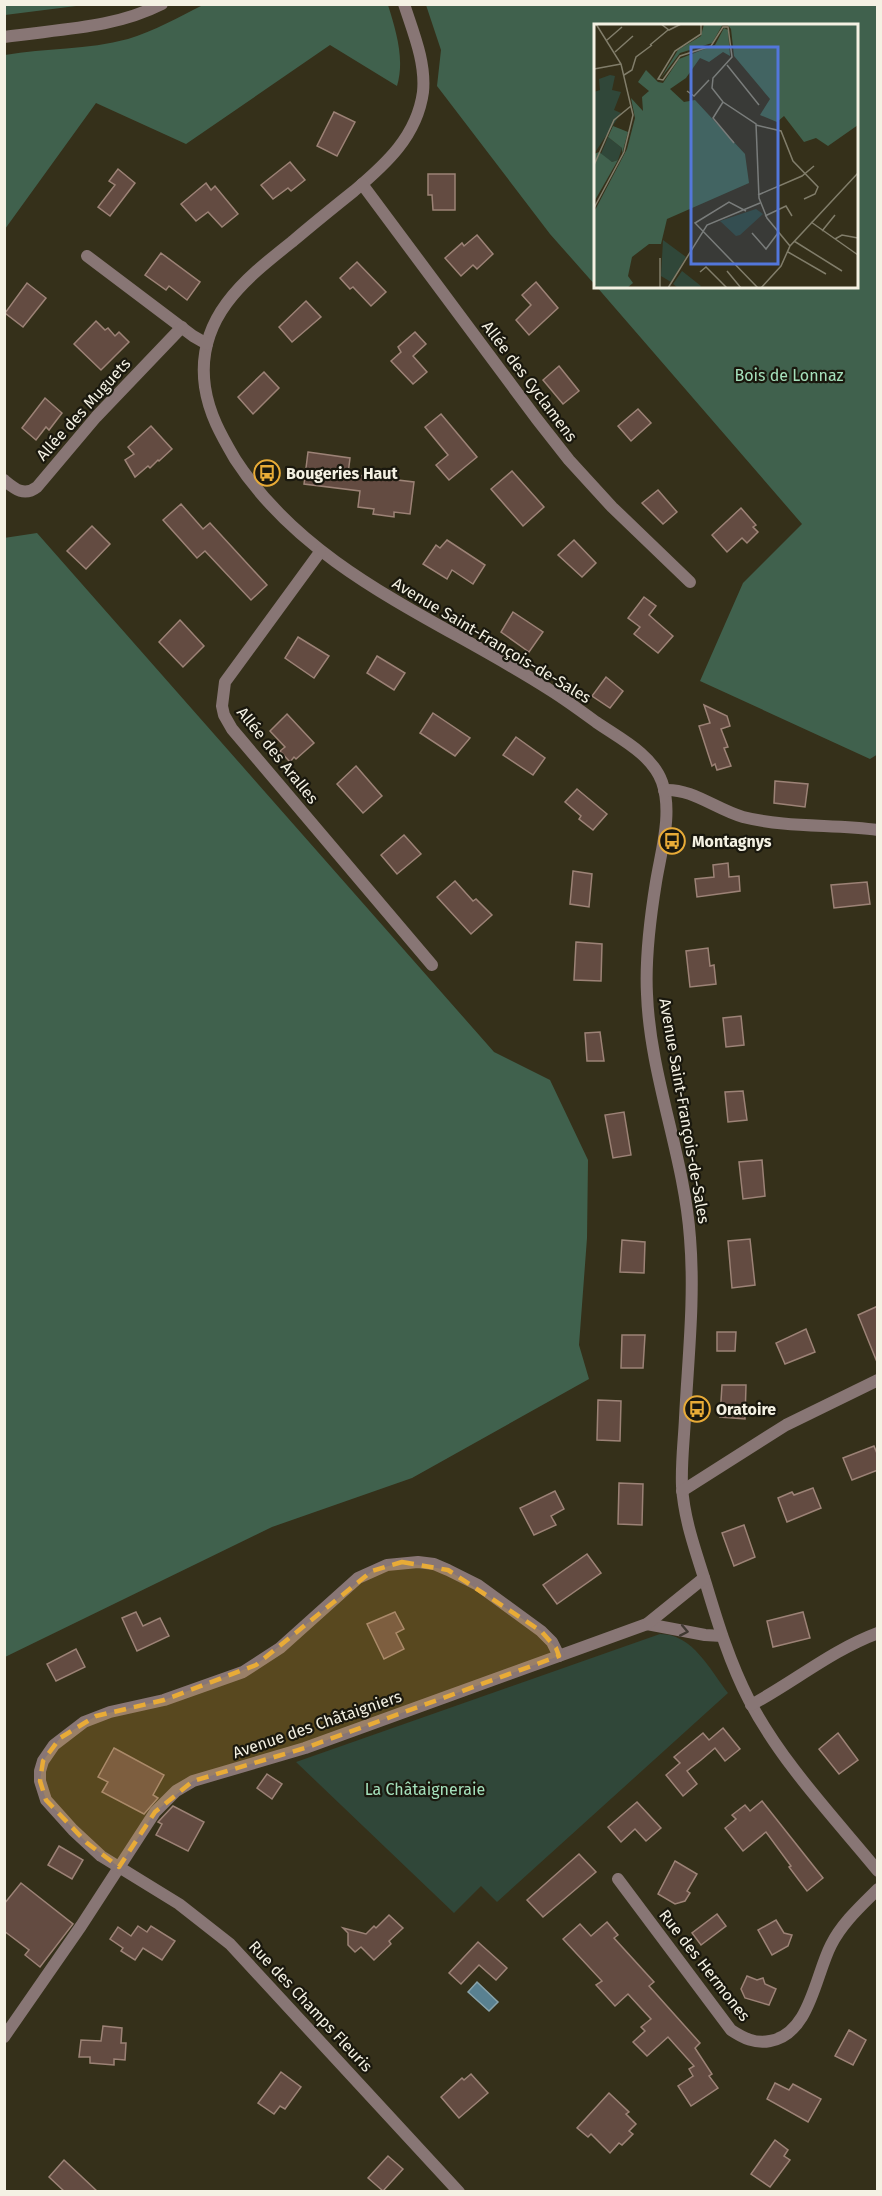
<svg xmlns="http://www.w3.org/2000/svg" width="882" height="2196" font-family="'Fira Sans',sans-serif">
<rect width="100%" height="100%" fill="#35301a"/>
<path fill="#304739" d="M660,1634C693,1634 710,1670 728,1693L497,1902L481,1886L454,1913L296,1762Z"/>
<g fill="#40614d">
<polygon points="4,5 5,4 84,5 5,15"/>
<path d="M203,5H388C396,31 405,59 397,86L330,45L186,144L96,103L5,229V55C45,48 88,50 128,39C154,31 179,17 203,5Z"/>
<polygon points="426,5 877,5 878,754 870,759 700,681 743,583 802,524 596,286 856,286 856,26 596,26 596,286 550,234 437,86 441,50"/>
<polygon points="37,533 494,1052 550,1080 588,1160 587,1238 579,1345 589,1379 412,1478 272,1527 5,1657 4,538"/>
</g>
<polygon fill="#598191" stroke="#88a3aa" stroke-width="1.5" points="477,1982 498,2002 489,2011 468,1992"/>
<g fill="#634b41" stroke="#9c8276" stroke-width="1.5">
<polygon points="334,112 355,122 337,156 317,146"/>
<polygon points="290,162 305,180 291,191 288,188 273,199 261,185"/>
<polygon points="118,169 135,183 110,216 98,207 115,185 109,181"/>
<polygon points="428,174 455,174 455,210 433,210 432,195 428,195"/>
<polygon points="206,183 211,190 215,186 238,214 222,227 208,212 196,221 181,204"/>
<polygon points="477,235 493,254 477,269 473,265 461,276 445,258 462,243 464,246"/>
<polygon points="161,253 200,282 187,300 169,286 166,290 145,275"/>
<polygon points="357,262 386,292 371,306 353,287 350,289 340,278"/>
<polygon points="536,282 558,308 529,335 516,320 531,305 522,295"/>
<polygon points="27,283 46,298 23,327 5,313"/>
<polygon points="306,301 321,317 292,342 279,327"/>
<polygon points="96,321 105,330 108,328 115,336 119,332 129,342 101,370 74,344"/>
<polygon points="415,332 426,344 413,356 427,372 413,384 391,361 401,352 398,347"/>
<polygon points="559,366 579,391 563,404 543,380"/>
<polygon points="264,372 279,388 253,414 238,397"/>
<polygon points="45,398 62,413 49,430 46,427 36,440 22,428"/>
<polygon points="638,409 651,423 631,441 618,426"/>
<polygon points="441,414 477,457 449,480 436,465 448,455 425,427"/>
<polygon points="151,426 172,449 159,461 158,460 150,468 148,466 135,477 125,460 134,454 128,447"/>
<polygon points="308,452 350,458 348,474 414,482 410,514 394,512 394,517 373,514 374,509 358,507 360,491 304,484"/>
<polygon points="512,471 544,507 523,526 491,489"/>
<polygon points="658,490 677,512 663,524 642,503"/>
<polygon points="181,504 203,529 210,523 267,585 251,600 205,551 197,558 163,520"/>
<polygon points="741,508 756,525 753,527 758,532 747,543 742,538 727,552 712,535"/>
<polygon points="92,526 110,544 86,569 67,551"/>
<polygon points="447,540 485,565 473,584 452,570 447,579 423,564 436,545 440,548"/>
<polygon points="574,540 596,563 582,577 558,555"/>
<polygon points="644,597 656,606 649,615 673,636 658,653 634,634 640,627 628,618"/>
<polygon points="513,612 543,632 529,652 501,632"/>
<polygon points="180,620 204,646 183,667 159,642"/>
<polygon points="298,637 329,656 314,678 285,658"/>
<polygon points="377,656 405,673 394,690 367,673"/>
<polygon points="606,677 623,691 610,708 592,696"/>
<polygon points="704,705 727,716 730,726 721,729 728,747 724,748 731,766 717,770 715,764 712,766 699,726 710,723"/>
<polygon points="433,713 470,738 455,756 420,733"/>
<polygon points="287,714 314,743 296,759 294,757 290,762 280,751 285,747 270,731"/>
<polygon points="516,737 545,758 533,775 503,755"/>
<polygon points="356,766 382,796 363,813 337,784"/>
<polygon points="775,781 808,784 805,807 774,803"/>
<polygon points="577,789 607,814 593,830 579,819 581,816 565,802"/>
<polygon points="404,835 421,854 397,874 381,855"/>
<polygon points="728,863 729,877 739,876 740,891 697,897 695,879 714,877 713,865"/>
<polygon points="573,871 592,874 589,907 570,904"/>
<polygon points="455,881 473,901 476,899 492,915 471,934 437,897"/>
<polygon points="867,882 870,904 834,908 831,885"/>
<polygon points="576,942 602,944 601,981 574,980"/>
<polygon points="708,948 710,966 714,965 716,984 690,987 686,951"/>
<polygon points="741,1016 744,1045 726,1047 723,1018"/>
<polygon points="600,1032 604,1061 587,1061 585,1033"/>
<polygon points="743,1091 747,1120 728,1122 725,1092"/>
<polygon points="624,1112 631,1155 613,1158 605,1115"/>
<polygon points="762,1160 765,1196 743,1199 739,1162"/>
<polygon points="750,1239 755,1285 732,1288 728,1241"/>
<polygon points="622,1240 645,1242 644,1273 620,1272"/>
<polygon points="878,1306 878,1362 877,1362 858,1315"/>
<polygon points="806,1329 815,1352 785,1364 776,1343"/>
<polygon points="717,1332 736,1332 735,1351 717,1351"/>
<polygon points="622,1335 645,1335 643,1368 621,1368"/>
<polygon points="722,1385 746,1385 745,1419 720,1417"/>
<polygon points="598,1400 621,1401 620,1441 597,1440"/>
<polygon points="874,1446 878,1456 878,1470 852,1480 843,1458"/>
<polygon points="619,1483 643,1484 642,1525 618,1524"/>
<polygon points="813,1488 821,1508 787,1522 778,1498 792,1492 794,1495"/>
<polygon points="555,1491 564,1509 551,1516 556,1525 534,1535 520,1508"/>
<polygon points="744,1525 755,1557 734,1566 722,1533"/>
<polygon points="587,1554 601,1573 557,1604 543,1585"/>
<polygon points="136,1612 143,1626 160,1618 169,1636 137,1651 122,1618"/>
<polygon points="395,1612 404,1629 396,1633 404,1649 384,1659 367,1624"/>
<polygon points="803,1612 810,1638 773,1647 767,1621"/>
<polygon points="76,1649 85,1667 56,1681 47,1664"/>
<polygon points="723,1728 740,1749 725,1761 715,1748 701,1760 687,1771 697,1784 683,1796 666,1775 680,1763 674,1757 703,1733 709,1740"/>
<polygon points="838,1733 858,1760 839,1774 819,1749"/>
<polygon points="114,1748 164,1775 153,1795 158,1798 144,1814 102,1792 108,1782 98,1777"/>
<polygon points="267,1774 282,1784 272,1799 257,1788"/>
<polygon points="762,1801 823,1878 807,1891 789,1867 791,1866 766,1832 743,1851 725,1828 736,1819 732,1815 745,1805 750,1811"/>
<polygon points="637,1802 661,1828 646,1841 635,1829 621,1842 608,1827"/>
<polygon points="173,1806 204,1822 188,1851 156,1835 162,1824 158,1822"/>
<polygon points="59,1846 83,1860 72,1879 48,1865"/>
<polygon points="579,1854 596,1872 543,1917 527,1900"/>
<polygon points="675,1861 697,1874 687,1891 690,1893 685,1901 675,1904 658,1894"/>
<polygon points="21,1883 73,1924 40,1967 25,1955 29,1950 4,1931 4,1904"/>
<polygon points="717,1914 726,1926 701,1945 692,1933"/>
<polygon points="389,1915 403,1928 389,1941 391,1944 374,1960 361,1947 355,1952 348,1945 348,1933 343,1928 366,1934 374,1926 376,1928"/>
<polygon points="776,1920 784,1933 792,1935 788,1946 772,1955 758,1930"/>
<polygon points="607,1922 618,1935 614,1938 654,1982 649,1986 700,2043 695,2048 712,2074 709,2076 718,2088 691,2106 678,2086 693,2076 689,2069 694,2066 668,2037 647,2056 633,2042 645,2031 641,2027 651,2019 628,1994 615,2006 596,1985 602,1981 563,1939 580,1924 591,1936"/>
<polygon points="138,1926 147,1932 151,1926 175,1941 162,1960 143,1948 135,1960 121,1951 123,1948 110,1939 118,1927 131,1936"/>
<polygon points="478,1942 507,1968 496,1980 479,1965 461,1984 449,1973"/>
<polygon points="747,1976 757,1980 763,1978 765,1984 776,1989 769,2005 745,1998 741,1989"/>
<polygon points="103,2026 122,2028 121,2043 126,2043 125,2060 114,2059 114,2065 90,2063 90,2057 79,2057 81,2040 101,2041"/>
<polygon points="849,2030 866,2040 853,2065 835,2056"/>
<polygon points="281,2072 301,2087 285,2109 280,2106 274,2114 258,2103"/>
<polygon points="471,2074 488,2093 459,2118 441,2097 462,2078 464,2080"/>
<polygon points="775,2083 789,2090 793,2084 821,2099 808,2122 767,2099"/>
<polygon points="609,2093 629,2112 626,2114 636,2124 629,2131 633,2134 622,2145 619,2143 610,2153 591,2134 588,2137 577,2128"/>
<polygon points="775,2140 788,2150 784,2156 790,2160 770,2187 751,2174"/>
<polygon points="388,2156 403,2169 383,2191 368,2178"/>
<polygon points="64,2160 98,2192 65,2192 49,2177"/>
</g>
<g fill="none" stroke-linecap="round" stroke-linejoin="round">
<g stroke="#887675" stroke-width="12">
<path d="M404,4C413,32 426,62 423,92C417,136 386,164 354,191C334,207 313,224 293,241C245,279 195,318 205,387C209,414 221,435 235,459C309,573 440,619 550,690C566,700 581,711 596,722C619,738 652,754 662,782C673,813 661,851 656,882C650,919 645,957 647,994C650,1076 684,1155 690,1238C695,1298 688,1358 685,1418C684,1440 681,1463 682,1486C684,1520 696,1552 706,1584C718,1624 730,1663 749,1700C782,1763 833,1816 878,1871"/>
<path d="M4,37C58,29 113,29 162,4"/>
<polyline points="362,184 536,418 569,460 612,507 690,582"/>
<polyline points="87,256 193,336 207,344"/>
<path d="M4,480C15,489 24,497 37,487L96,417L182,327"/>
<polyline points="320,552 225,682 222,706 224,715 232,729 432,965"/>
<path d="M664,790C692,788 717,810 743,817C787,828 833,824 878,830"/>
<polyline points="682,1491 786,1425 878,1380"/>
<polyline points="647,1624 705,1635 722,1636"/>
<path d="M751,1705C794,1682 832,1650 878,1633"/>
<path d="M618,1879L731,2030C743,2038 755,2044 770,2041C810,2034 815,1976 831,1945C842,1923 861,1906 878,1889"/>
<polyline points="4,2037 81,1926 155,1812 176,1791 193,1781 305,1748 647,1624 704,1578"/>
<polyline points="459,2192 230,1944 179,1904 101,1856 73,1830 46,1800 40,1781 40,1771 43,1761 54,1745 84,1722 110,1712 164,1700 243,1672 280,1648 358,1578 387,1565 418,1562 434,1564 448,1570 478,1585 541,1631 552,1642 559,1656"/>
</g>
</g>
<defs><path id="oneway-chevron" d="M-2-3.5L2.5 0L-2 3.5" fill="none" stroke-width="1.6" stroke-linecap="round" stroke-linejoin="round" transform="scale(1.5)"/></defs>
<use stroke="#403932" href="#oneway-chevron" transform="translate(684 1631) rotate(11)"/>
<path fill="#e8ab37" fill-opacity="0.2" stroke="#e8ab37" stroke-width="4.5" stroke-dasharray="12 8" stroke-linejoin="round" d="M402,1562L448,1570L541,1631L556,1648L559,1656L305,1748L193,1781L155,1812L119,1867L87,1843L46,1800L40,1781L43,1761L60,1738L96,1716L164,1700L256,1665L372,1571Z"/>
<defs>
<g id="bus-ring" transform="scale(1.35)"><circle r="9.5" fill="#1a180e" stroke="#e8ab37" stroke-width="1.5"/><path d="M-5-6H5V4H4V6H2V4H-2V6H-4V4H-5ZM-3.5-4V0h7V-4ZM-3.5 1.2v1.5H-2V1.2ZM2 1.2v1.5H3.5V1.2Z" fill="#e8ab37"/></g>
</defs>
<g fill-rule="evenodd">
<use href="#bus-ring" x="267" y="473"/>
<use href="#bus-ring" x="672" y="841"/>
<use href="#bus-ring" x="697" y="1409"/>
</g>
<g text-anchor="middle" stroke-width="4.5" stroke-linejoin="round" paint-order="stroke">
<g font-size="16" fill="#a5e1bc" stroke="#1a180e">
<text x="789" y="381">Bois de Lonnaz</text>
<text x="425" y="1795">La Châtaigneraie</text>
</g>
<g font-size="16" fill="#f4f1e3" stroke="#1a180e">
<text transform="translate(530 381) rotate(53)" y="6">Allée des Cyclamens</text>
<text transform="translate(83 409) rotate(-48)" y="6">Allée des Muguets</text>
<text transform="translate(492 640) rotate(31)" y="6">Avenue Saint-François-de-Sales</text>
<text transform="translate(278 755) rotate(51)" y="6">Allée des Aralles</text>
<text transform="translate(685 1111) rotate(80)" y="6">Avenue Saint-François-de-Sales</text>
<text transform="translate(317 1724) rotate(-19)" y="6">Avenue des Châtaigniers</text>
<text transform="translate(705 1965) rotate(52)" y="6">Rue des Hermones</text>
<text transform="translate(311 2006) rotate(47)" y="6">Rue des Champs Fleuris</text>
</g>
<g font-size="16" font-weight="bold" fill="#f4f1e3" stroke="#1a180e" text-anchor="start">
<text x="286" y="479">Bougeries Haut</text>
<text x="692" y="847">Montagnys</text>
<text x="716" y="1415">Oratoire</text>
</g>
</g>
<g transform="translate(594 24)">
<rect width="264" height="264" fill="#35301a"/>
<path d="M16,51L21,52L18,66L27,68L20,86L27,89L0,130V68L6,66L5,55ZM14,113L28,124L24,136L18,138L6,132ZM162,185L169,190L146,211L142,212L126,197ZM69,216L92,233L77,258L67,252ZM88,247L107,262L105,264H84L79,260Z" fill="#304739"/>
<path d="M110,0H129L118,19L86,29L67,54L84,26L107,12ZM133,0H264V101L234,122L222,114L210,118L190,92L183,98L166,91L176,75L140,32L137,5ZM130,4L134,6L136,32L129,28L115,38L106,34L92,54L76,65L90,78L101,76L151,130L155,159L73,195L67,220H55L38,233L34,252L39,259L33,264H3L0,259V188L33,125L41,94L37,74L49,87L48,73L55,67L44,58L52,46L64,58L69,59L85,35L121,21ZM19,102L34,108L28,130V124L14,113ZM5,128L18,138L24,136L0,178V130Z" fill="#40614d"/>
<path fill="none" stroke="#817d6a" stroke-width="1.5" d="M67,0L75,6L87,0M107,0V10L81,27L64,55L69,56L86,32L117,22L129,3H134L138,33L119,54L118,64L129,78L162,100L165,174L173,194L196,222M13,16L28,3M56,21L74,6M21,28L39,12M133,41L165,81M0,45L27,40M30,51L38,46L42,33L58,21M93,67L100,72L115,56M129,78L119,94L140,119M162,101L187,107L199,137L224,163L221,170L210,175M0,141L20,96L37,82M164,171L208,152L220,142M0,184L30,128L39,91L27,40L2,0M152,187L135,178L101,199L164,264M171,192L192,182L198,192M217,198L264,231M228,207L241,191M158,209L172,225L184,209M241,215L248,211L264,214M200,217L248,247M194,228L232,250M66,234V264M133,247L147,264M106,248L112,243L133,264M74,264L113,201L166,179M167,264L187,242L196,222L264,149"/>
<path fill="#5377db" fill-opacity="0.15" stroke="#5377db" stroke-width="3" d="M97,23H184V240H97Z"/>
<rect width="264" height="264" fill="none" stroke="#f4f1e3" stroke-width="3"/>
</g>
<rect width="882" height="2196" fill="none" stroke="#f4f1e3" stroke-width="12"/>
</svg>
